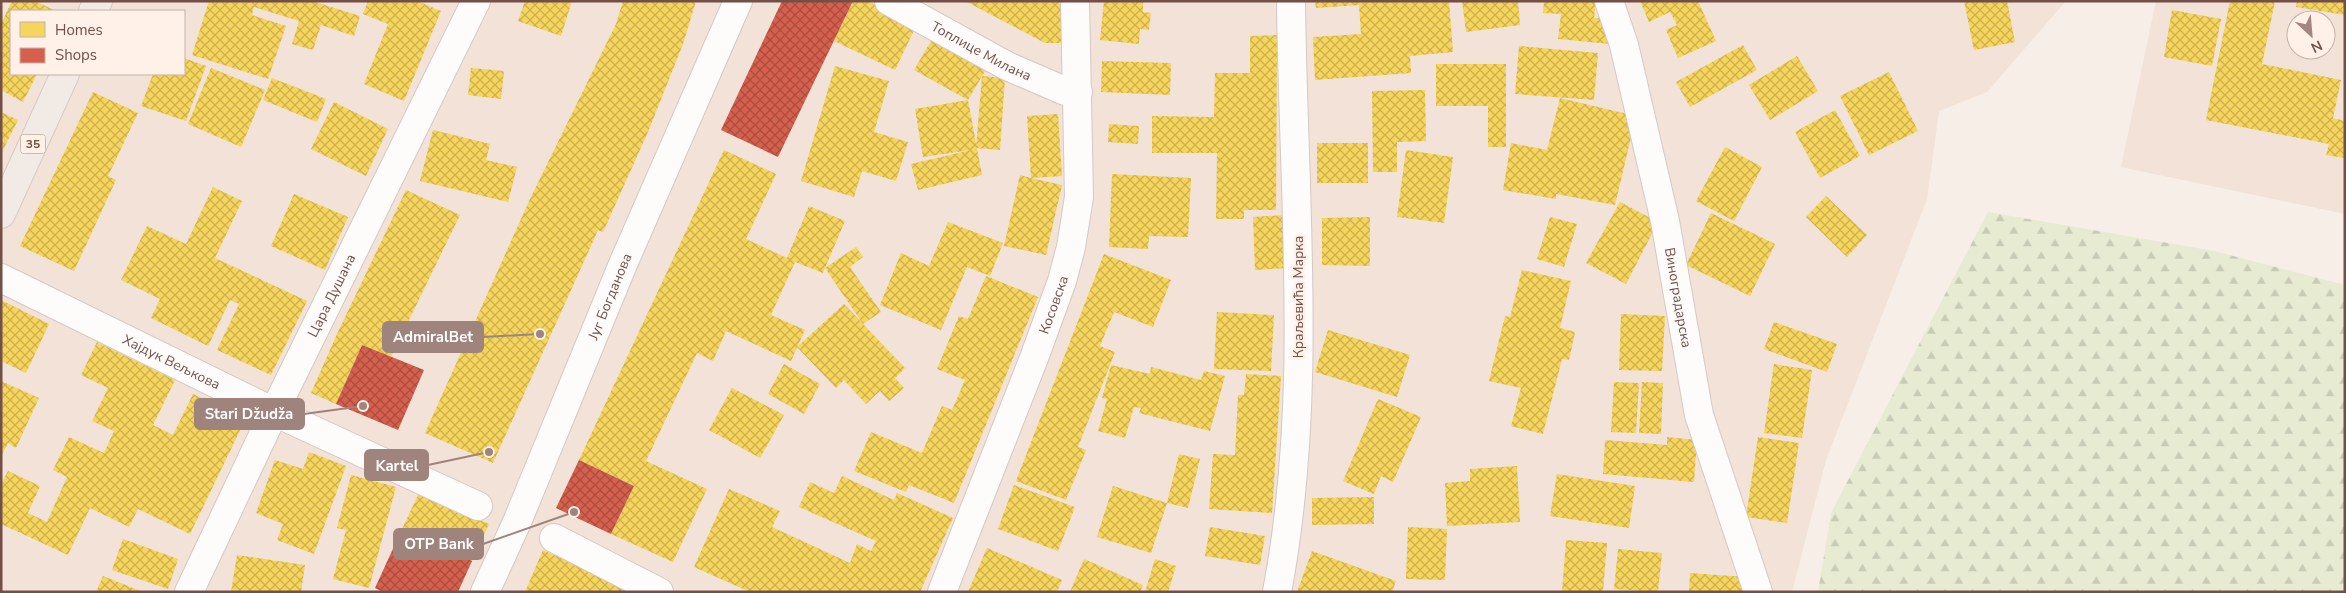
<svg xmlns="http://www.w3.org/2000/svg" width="2346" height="593" font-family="'Nunito Sans',sans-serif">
<defs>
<pattern id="forest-firs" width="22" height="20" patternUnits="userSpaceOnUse" patternTransform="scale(1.25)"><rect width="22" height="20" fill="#e6ebd2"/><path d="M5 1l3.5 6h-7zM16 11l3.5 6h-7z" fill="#c9cbb6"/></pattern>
<pattern id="homes-cross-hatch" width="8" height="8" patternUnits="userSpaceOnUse" patternTransform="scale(1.25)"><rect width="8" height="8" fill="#f6d55c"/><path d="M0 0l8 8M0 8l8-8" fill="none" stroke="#ccaf4e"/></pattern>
<pattern id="shops-cross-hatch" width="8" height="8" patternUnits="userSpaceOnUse" patternTransform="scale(1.25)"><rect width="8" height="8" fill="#d6604d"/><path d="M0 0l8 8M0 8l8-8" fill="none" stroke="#a94e3f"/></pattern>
</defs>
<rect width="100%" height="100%" fill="#f6eee7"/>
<g fill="#f2e2d7" fill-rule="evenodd">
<path d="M1,1H2066L1987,92L1939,111L1927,199L1826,460L1792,592H1ZM11,11H184V74H11Z"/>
<path d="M2156,1H2345V214L2121,167ZM2296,20H2326V50H2296Z"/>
</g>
<polygon fill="url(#forest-firs)" points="1988,212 2214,251 2345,285 2345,592 1818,592 1831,513"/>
<g fill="url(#homes-cross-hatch)">
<polygon points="12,1 35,1 56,11 11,11 11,74 37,74 23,102 1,90 1,24"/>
<polygon points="209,1 312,1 360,16 354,36 321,25 313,50 292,44 299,21 254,7 252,15 286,26 268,79 192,55"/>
<polygon points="368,1 417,1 441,11 404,101 364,84 388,24 363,14"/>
<polygon points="525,1 572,1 561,36 518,21"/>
<polygon points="623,1 696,1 683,44 648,132 603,232 598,230 590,248 493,463 425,433 530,199 616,24"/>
<polygon points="853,1 867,1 917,24 895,70 834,41"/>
<polygon points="965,1 1061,1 1063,43 1045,43"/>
<polygon points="1104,1 1143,1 1143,12 1151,13 1149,30 1140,29 1139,44 1100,40"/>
<polygon points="1315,1 1449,1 1453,52 1410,56 1411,73 1315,80 1313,37 1361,34 1359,5 1316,8"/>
<polygon points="1462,1 1518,1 1520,25 1466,32"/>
<polygon points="1544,1 1596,1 1594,18 1612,19 1610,44 1558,39 1561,14 1543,13"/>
<polygon points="1640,1 1698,1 1716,41 1678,58 1666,30 1677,25 1670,12 1649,22"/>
<polygon points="1964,1 2007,1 2015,42 1974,50"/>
<polygon points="2230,1 2275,1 2262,64 2341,80 2333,118 2345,121 2345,158 2326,155 2329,144 2206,120"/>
<polygon points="2297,1 2345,1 2345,15 2296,7"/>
<polygon points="2172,10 2221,19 2212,66 2164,57"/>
<polygon points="1277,35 1276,210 1244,210 1244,219 1216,219 1217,153 1152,153 1152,116 1214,117 1215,73 1250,73 1250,36"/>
<polygon points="934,36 988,66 968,100 914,70"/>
<polygon points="1743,45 1757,70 1690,107 1676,82"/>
<polygon points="1519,46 1598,53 1594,100 1515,94"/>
<polygon points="1797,56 1818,91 1770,120 1749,85"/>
<polygon points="184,58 206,66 186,121 141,106 153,74 184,74"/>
<polygon points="1102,61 1171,63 1170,95 1101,92"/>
<polygon points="1436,64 1506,64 1506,147 1488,147 1488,106 1436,106"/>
<polygon points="835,66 889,81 874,132 908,142 896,181 862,171 854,197 801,181"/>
<polygon points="211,68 265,90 241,147 188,124"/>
<polygon points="471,68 504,71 501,99 468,95"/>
<polygon points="1889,72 1918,131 1869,155 1840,96"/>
<polygon points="982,76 1005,78 1000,150 976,148"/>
<polygon points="272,78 326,99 317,122 263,100"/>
<polygon points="1425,90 1426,141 1397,142 1397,172 1373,172 1372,91"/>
<polygon points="93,92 138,113 108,176 116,180 74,271 20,246"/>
<polygon points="1560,98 1636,116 1615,205 1556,194 1556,199 1503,190 1511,143 1547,150"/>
<polygon points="968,100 982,175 918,190 911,164 971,150 923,157 915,109"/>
<polygon points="334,102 388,129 366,176 311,149"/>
<polygon points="1835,110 1860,156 1820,178 1795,132"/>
<polygon points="1,112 18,120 1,154"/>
<polygon points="1058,114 1062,176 1031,178 1062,185 1046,255 1004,246 1020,175 1031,178 1027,116"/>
<polygon points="1109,124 1139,126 1138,144 1108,142"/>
<polygon points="433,130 490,144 486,160 517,167 508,202 420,181"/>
<rect x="1317" y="143" width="51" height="40"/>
<polygon points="1725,147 1762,167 1734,221 1696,201"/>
<polygon points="724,150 776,174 746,239 787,258 809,206 845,221 825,268 856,247 863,257 850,267 881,312 863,324 825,268 823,273 795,262 771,315 805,330 791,361 726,331 713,361 697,353 646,461 707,489 673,562 611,534 634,486 579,460"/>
<polygon points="1406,150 1453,157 1444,223 1397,217"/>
<polygon points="1112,174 1191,178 1188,237 1149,236 1148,249 1109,247"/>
<polygon points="213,187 242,201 215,258 307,301 271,375 217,350 239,304 230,300 208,346 151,318 160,299 121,280 147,226 186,244"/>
<polygon points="406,190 460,215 391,357 362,345 336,404 311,393 337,334"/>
<polygon points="294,194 348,217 325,270 271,246"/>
<polygon points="1826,196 1867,235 1847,257 1806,217"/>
<polygon points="1620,202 1658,222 1626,284 1586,263"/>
<polygon points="1711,213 1775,244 1750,296 1686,265"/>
<polygon points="1285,215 1288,268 1255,270 1253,217"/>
<polygon points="1370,217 1370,266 1322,265 1322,218"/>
<polygon points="1550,217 1577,224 1564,267 1537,259"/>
<polygon points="948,222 1003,243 990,276 967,267 941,330 880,305 901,253 929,266"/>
<polygon points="1104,254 1171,280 1153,327 1114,312 1100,346 1115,352 1078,447 1086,450 1066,500 1016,481"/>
<polygon points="1522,270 1571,281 1560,328 1575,332 1569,360 1562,359 1543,434 1511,426 1521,388 1489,381 1505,316 1510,317"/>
<polygon points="986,276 1038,297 954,503 909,485 906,492 854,471 871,432 922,453 942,406 952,410 965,380 937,369 959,316 968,319"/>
<polygon points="1,300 49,324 26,373 1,361"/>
<polygon points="844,304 905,368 895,378 904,388 889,401 880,391 866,404 844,380 836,388 797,347"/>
<polygon points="1217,312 1274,315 1271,371 1214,369"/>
<polygon points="1621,314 1665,316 1662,371 1619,370"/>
<polygon points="1774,322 1837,344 1827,372 1764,349"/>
<polygon points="1328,330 1410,355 1397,397 1315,372"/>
<polygon points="97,342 175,380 153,425 173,435 193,394 246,418 190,534 138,509 129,527 90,508 68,555 1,524 1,484 8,471 40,486 28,513 47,522 67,477 53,470 69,437 104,453 114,431 92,421 108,388 81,375"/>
<polygon points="784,364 820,384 804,414 768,394"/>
<polygon points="1774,364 1812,370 1802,438 1764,433"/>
<polygon points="1111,365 1150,374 1151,367 1201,380 1204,371 1225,376 1210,431 1139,413 1141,408 1134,407 1125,438 1098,431 1107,399 1102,398"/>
<polygon points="1246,374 1281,376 1272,513 1209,509 1213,454 1235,455 1238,395 1244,395"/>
<polygon points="1,381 39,398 16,448 8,443 1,457"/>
<polygon points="1614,382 1639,383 1636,433 1611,432"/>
<polygon points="1642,382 1663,383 1661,434 1639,433"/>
<polygon points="732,388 784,415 760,458 709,430"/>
<polygon points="1378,399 1421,417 1393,482 1381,476 1374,494 1343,481"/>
<polygon points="1667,437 1697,440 1694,482 1603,474 1605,440 1667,445"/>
<polygon points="1758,437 1799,443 1787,523 1746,517"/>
<polygon points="309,452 346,466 314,554 277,540 283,524 256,513 275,460 303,469"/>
<polygon points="1179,454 1200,459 1188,508 1167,503"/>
<polygon points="1517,466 1520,522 1447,526 1445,483 1470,481 1470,469"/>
<polygon points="1557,474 1635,486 1629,528 1550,516"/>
<polygon points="351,475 396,487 369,588 333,579 346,530 337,528"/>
<polygon points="842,476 894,500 897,493 953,518 920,592 750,592 694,567 729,489 780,511 772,527 850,563 857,544 871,551 876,541 799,507 810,482 834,493"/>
<polygon points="1014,485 1075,507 1058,551 998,529"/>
<polygon points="1113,486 1167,503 1151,553 1097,537"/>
<polygon points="419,493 489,524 472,561 402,529"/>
<polygon points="1374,497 1374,524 1312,525 1312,498"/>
<polygon points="1210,527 1265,536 1260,565 1205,556"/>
<polygon points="1408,527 1447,529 1445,580 1406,579"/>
<polygon points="123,539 178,559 168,589 112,570"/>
<polygon points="1566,540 1607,543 1603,592 1562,592"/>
<polygon points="987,548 1062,580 1057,592 968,592"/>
<polygon points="1618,549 1662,553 1658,592 1614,589"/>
<polygon points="543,550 636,592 525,592"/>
<polygon points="1312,551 1396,581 1392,592 1297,592"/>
<polygon points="237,555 305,565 301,592 231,592"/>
<polygon points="1084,559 1143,585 1140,592 1070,592"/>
<polygon points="1155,559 1176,566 1168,592 1145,592"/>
<polygon points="1690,573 1746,577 1745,592 1689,592"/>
<polygon points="103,576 143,592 96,592"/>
</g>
<g fill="url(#shops-cross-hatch)">
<polygon points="782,1 853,1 778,157 721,130"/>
<polygon points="362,345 424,370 398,430 336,404"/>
<polygon points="579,460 634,486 611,534 556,508"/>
<polygon points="402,529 472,561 458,592 383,592 375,588"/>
</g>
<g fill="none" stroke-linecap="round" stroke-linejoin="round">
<g stroke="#d4c9c5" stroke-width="30">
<g id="minor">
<path id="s1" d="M889,1L1007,66L1065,91L1078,92"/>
<path id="s2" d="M1609,1L1624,45L1665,221L1699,415L1758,592"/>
<path id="s3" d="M1,278L274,412L478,506"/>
<polyline points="554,538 659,592"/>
<path id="s4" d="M189,592L274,412L476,1"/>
<path id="s5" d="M485,592L517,522L623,264L738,1"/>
<path id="s6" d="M942,592L1034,358L1062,281L1071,247L1079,197L1075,1"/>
<path d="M1277,592C1314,397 1293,198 1291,1"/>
</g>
</g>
<g stroke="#d8cbc7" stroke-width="30">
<g id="major">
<polyline points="93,11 98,1"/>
<polyline points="1,214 65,74"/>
</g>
</g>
<use href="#minor" stroke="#fefcfb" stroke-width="28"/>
<use href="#major" stroke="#f2eae4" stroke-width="28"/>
</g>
<g text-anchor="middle" stroke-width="5" stroke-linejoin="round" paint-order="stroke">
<rect fill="#fff1e7" stroke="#9d8078" stroke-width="1" x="20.5" y="134.5" width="25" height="19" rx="4"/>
<g font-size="12" font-weight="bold" fill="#734f48">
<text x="33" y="148">35</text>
</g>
<g font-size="14" fill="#734f48" stroke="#fff1e7">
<text dy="5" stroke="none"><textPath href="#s1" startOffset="105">Топлице Милана</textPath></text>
<text dy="5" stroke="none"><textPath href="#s4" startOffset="329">Цара Душана</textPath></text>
<text dy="5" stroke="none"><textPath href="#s5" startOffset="321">Југ Богданова</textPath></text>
<text transform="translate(1298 297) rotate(-90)" y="5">Краљевића Марка</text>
<text dy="5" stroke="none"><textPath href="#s2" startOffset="305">Виноградарска</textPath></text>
<text dy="5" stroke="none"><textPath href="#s6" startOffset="308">Косовска</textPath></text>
<text dy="5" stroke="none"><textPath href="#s3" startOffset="190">Хајдук Вељкова</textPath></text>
</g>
</g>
<path fill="none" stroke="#9f847d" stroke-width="2" d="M540 334L483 337M363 406L304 414M489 452L428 465M574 512L483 544"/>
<g fill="#9f847d" stroke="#fff1e7" stroke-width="2">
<circle cx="540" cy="334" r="5"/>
<circle cx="363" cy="406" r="5"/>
<circle cx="489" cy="452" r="5"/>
<circle cx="574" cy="512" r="5"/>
</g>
<g fill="#9f847d" stroke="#9f847d" stroke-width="2">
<rect x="383" y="322" width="100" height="30" rx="5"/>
<rect x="195" y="399" width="109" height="30" rx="5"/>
<rect x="365" y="450" width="63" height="30" rx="5"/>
<rect x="394" y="529" width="89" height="30" rx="5"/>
</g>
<g font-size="15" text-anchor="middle" font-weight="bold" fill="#fff">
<text x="433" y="342">AdmiralBet</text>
<text x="249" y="419">Stari Džudža</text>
<text x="397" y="471">Kartel</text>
<text x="439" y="549">OTP Bank</text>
</g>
<rect width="2346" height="593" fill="none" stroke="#734f48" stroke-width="5"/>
<rect x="10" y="10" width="175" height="65" fill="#fff1e7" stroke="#c7b0a7"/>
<rect x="20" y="22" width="25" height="15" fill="#f6d55c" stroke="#c7b0a7"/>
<text x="55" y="35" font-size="15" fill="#734f48">Homes</text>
<rect x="20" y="48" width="25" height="15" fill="#d6604d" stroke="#c7b0a7"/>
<text x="55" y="60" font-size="15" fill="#734f48">Shops</text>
<g transform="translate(2311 35) rotate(154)"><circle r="24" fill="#fff1e7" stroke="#c7b0a7"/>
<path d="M0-4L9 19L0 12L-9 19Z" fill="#a18780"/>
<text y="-8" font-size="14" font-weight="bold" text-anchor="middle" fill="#734f48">N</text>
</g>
</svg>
